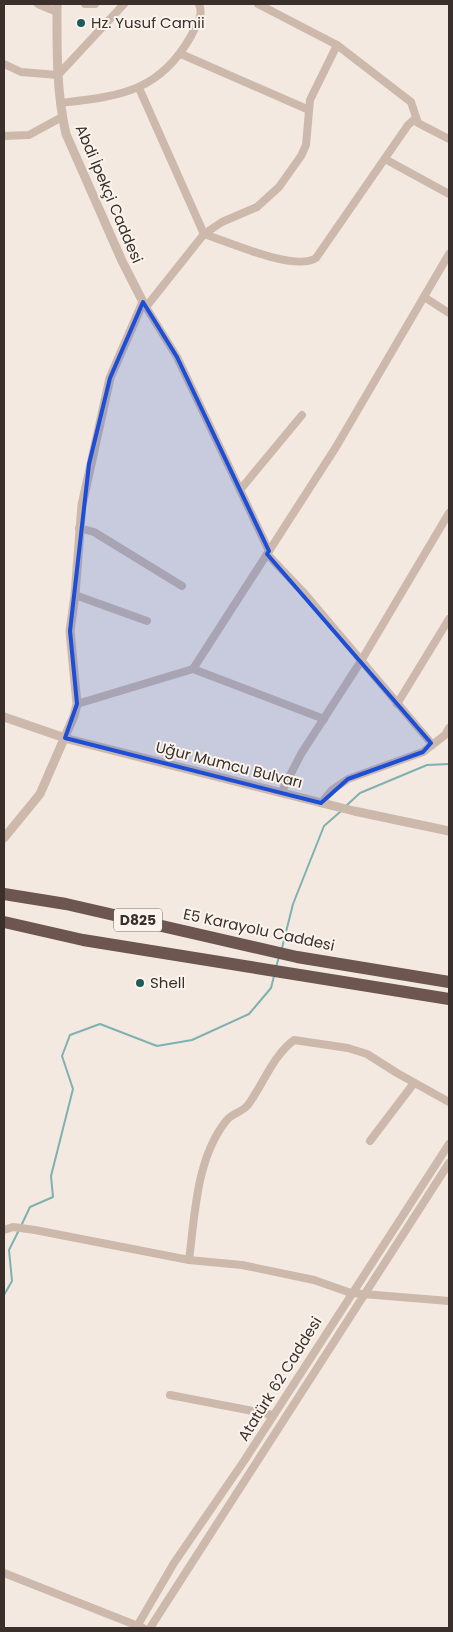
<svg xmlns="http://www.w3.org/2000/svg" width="453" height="1632" font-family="Poppins,sans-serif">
<rect width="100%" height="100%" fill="#f3e9e0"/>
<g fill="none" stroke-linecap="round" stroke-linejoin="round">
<g stroke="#7fb1b0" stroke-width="2">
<polyline points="347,805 360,793 427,765 449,764"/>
<polyline points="282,948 293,904 324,826 340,812"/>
<polyline points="276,967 279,957"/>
<polyline points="21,1226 30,1207 53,1197 51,1176 73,1089 62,1056 70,1035 100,1024 157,1046 192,1040 249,1014 271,988 274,976"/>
<polyline points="4,1295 12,1281 9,1250 19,1230"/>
</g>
<g stroke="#ccb9ab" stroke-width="8">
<polyline points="38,4 57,12"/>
<polyline points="85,4 95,4"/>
<polyline points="258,4 337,45"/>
<polyline points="181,54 309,110"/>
<polyline points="4,64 21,72 58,75 124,4"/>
<path d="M139,88L204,234C229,242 295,272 316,258L408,125L416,118"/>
<path d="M60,103C119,96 159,93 191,36C196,25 204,16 199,4"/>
<polyline points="4,136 29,135 62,117"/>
<polyline points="385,159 449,194"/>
<polyline points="424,297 449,313"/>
<polyline points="144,304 177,357 269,551"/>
<polyline points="146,307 204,234 222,222 257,207 279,187 301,156 306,145 310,100 337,45 411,102 418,123 449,139"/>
<polyline points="240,490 302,415"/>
<polyline points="79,528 94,532 182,586"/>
<polyline points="267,554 305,594 431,743"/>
<polyline points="75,595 147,621"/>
<polyline points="193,669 324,719"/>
<polyline points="77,704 193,669 336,447 449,254"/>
<polyline points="397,704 449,619"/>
<polyline points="281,793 301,754 361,661 449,513"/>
<polyline points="321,803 332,790 348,779 423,752 445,735 449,728"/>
<polyline points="370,1141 414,1083"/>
<polyline points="4,1230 13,1227 35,1230 189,1260 242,1265 314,1280 351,1293 449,1301"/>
<path d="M189,1260C195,1215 196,1159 226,1121C231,1114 242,1112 248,1105C264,1083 272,1057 294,1040L348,1048L367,1054L397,1073L449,1102"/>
<polyline points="170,1395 273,1415"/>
<polyline points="4,1573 143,1628"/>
<polyline points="136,1628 174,1563 244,1461 449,1144"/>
<polyline points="150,1628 449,1163"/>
</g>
<g stroke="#ccb9ab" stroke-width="9">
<polyline points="4,717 68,739 354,811 449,831"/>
<path d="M4,838L40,794L74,716L77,704L70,631L75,595L82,505L110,378L143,302L122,261L66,134C56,91 57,47 57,4"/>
</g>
<g stroke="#6c564f" stroke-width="12">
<polyline points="4,894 66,904 297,957 449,982"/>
<polyline points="4,922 83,940 449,999"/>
</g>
</g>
<path fill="#1d4ed8" fill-opacity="0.2" stroke="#1d4ed8" stroke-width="4" stroke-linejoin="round" d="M143,302L177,357L269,551L267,554L431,743L423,752L348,779L321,803L65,738L77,704L70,631L89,464L110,378Z"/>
<g fill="#1f5b5c" stroke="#fbf4ed" stroke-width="2">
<circle cx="81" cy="23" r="5"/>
<circle cx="140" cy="983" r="5"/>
</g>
<g text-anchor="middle" stroke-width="4" stroke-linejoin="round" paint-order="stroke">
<rect fill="#fbf4ed" stroke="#746a65" stroke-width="1" x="114" y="908.5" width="48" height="23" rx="4"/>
<g font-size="14" font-weight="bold" fill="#3a2f2b">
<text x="138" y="925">D825</text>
</g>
<g font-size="15" fill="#3a2f2b" stroke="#fbf4ed" text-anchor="start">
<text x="91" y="28">Hz. Yusuf Camii</text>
<text x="150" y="988">Shell</text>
</g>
<g font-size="15" fill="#3a2f2b" stroke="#fbf4ed">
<text transform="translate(109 194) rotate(67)" y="5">Abdi İpekçi Caddesi</text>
<text transform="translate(229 765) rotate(14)" y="5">Uğur Mumcu Bulvarı</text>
<text transform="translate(259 930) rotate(12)" y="5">E5 Karayolu Caddesi</text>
<text transform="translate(280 1379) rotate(-58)" y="5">Atatürk 62 Caddesi</text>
</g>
</g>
<rect width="453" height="1632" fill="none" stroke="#3a2f2b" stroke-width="10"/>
</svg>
